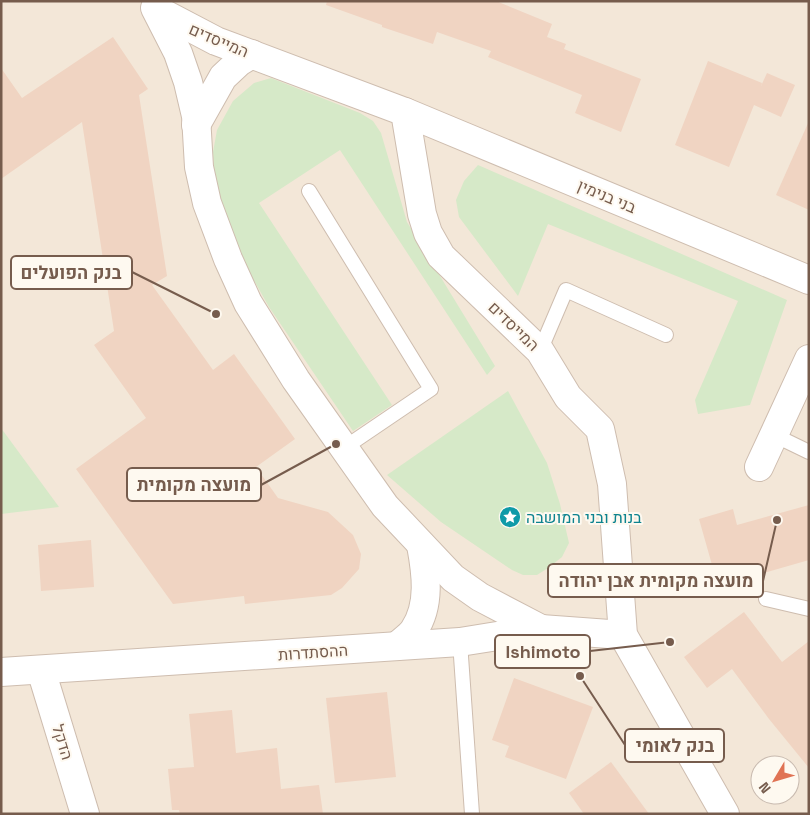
<svg xmlns="http://www.w3.org/2000/svg" width="810" height="815" font-family="'Space Grotesk',Heebo,sans-serif">
<rect width="100%" height="100%" fill="#fcf5ea"/>
<path fill="#f3e7d8" fill-rule="evenodd" d="M1,1H809V814H1ZM760,765H790V795H760Z"/>
<g fill="#d6e9c8">
<polygon points="271,78 360,113 373,121 381,133 407,222 495,366 487,375 340,150 259,203 392,405 353,431 269,307 244,263 215,191 213,152 217,130 233,101 254,83"/>
<polygon points="478,165 787,300 750,405 698,414 695,400 738,301 548,224 518,296 459,217 456,200 464,181"/>
<polygon points="508,391 547,463 560,504 569,543 562,557 548,568 537,575 523,575 512,570 441,522 387,475"/>
<polygon points="1,428 59,507 1,514"/>
</g>
<g fill="#f0d4c2">
<polygon points="327,1 496,1 552,24 547,37 566,44 564,49 641,79 621,132 575,113 582,95 488,57 491,51 437,32 433,44 382,27 382,25 326,5"/>
<polygon points="113,37 148,89 139,95 167,276 152,285 213,370 234,354 295,439 256,467 278,498 328,512 353,535 361,554 359,569 342,588 331,595 245,604 244,596 173,604 76,469 146,418 94,345 114,331 82,122 1,179 1,68 22,98"/>
<polygon points="708,61 762,83 761,86 767,73 795,85 781,117 754,105 729,167 675,145"/>
<polygon points="809,121 809,210 776,195"/>
<polygon points="809,505 809,560 718,586 699,519 733,509 737,525"/>
<polygon points="91,540 94,587 41,591 38,545"/>
<polygon points="744,612 782,662 809,641 809,768 769,719 732,669 707,688 684,657"/>
<polygon points="514,678 593,707 566,779 505,757 509,746 492,740"/>
<polygon points="387,692 396,777 335,783 326,698"/>
<polygon points="232,710 236,753 277,748 281,789 319,785 323,814 180,814 179,810 172,810 168,769 194,767 189,714"/>
<polygon points="611,762 649,814 584,814 569,793"/>
</g>
<g fill="none" stroke-linecap="round" stroke-linejoin="round">
<g stroke="#cebdaf" stroke-width="16">
<g id="service">
<polyline points="309,191 431,389 344,448"/>
<polyline points="540,351 566,290 666,335"/>
<polyline points="774,435 809,452"/>
<polyline points="766,599 809,609"/>
<polyline points="460,642 472,814"/>
</g>
</g>
<g stroke="#cebdaf" stroke-width="30">
<g id="minor">
<polyline points="405,112 809,280"/>
<polyline points="759,467 809,359"/>
<polyline points="41,670 85,814"/>
</g>
</g>
<g stroke="#cebdaf" stroke-width="30">
<g id="tertiary">
<polyline points="155,8 178,53 188,82 196,116 199,167 207,203 228,259 248,303 296,380 385,506 453,578 480,597 541,629"/>
<polyline points="157,10 216,41 405,112 422,214 428,233 441,256 540,351 568,397 600,429 612,484 623,635 725,814"/>
<polyline points="196,125 223,77 239,62 252,54"/>
<path d="M397,646C402,641 410,636 414,630C431,605 426,572 421,545"/>
<polyline points="1,672 460,642 541,629 623,635"/>
</g>
</g>
<use href="#service" stroke="#fff" stroke-width="14"/>
<use href="#minor" stroke="#fff" stroke-width="28"/>
<use href="#tertiary" stroke="#fff" stroke-width="28"/>
</g>
<defs>
<g id="sight-disc" transform="scale(1.125)"><circle r="9.5" fill="#0f9aa8" stroke="#fef9f0"/><path d="M0-6L1.8-2.2L6-1.7L2.9 1.2L3.7 5.4L0 3.3L-3.7 5.4L-2.9 1.2L-6-1.7L-1.8-2.2Z" fill="#fff"/></g>
</defs>
<g fill-rule="evenodd">
<use href="#sight-disc" x="510" y="517"/>
</g>
<g text-anchor="middle" stroke-width="4" stroke-linejoin="round" paint-order="stroke">
<g font-size="16" fill="#765c4d" stroke="#fef9f0">
<text transform="translate(219 40) rotate(23)" y="6">המייסדים</text>
<text transform="translate(607 196) rotate(23)" y="6">בני בנימין</text>
<text transform="translate(514 326) rotate(44)" y="6">המייסדים</text>
<text transform="translate(313 652) rotate(-4)" y="6">ההסתדרות</text>
<text transform="translate(63 742) rotate(73)" y="6">הדקל</text>
</g>
<g font-size="16" fill="#0d838f" stroke="#fef9f0" text-anchor="start">
<text x="526" y="523">בנות ובני המושבה</text>
</g>
</g>
<path fill="none" stroke="#765c4d" stroke-width="2" d="M216 314L132 272M336 444L261 485M777 520L763 581M670 642L590 651M580 676L625 745"/>
<g fill="#765c4d" stroke="#fef9f0" stroke-width="2">
<circle cx="216" cy="314" r="5"/>
<circle cx="336" cy="444" r="5"/>
<circle cx="777" cy="520" r="5"/>
<circle cx="670" cy="642" r="5"/>
<circle cx="580" cy="676" r="5"/>
</g>
<g fill="#fef9f0" stroke="#765c4d" stroke-width="2">
<rect x="11" y="256" width="121" height="33" rx="5"/>
<rect x="127" y="468" width="134" height="33" rx="5"/>
<rect x="548" y="564" width="215" height="33" rx="5"/>
<rect x="495" y="635" width="95" height="33" rx="5"/>
<rect x="625" y="729" width="99" height="33" rx="5"/>
</g>
<g font-size="18" text-anchor="middle" font-weight="bold" fill="#765c4d">
<text x="71" y="279">בנק הפועלים</text>
<text x="194" y="491">מועצה מקומית</text>
<text x="656" y="587">מועצה מקומית אבן יהודה</text>
<text x="543" y="658">Ishimoto</text>
<text x="675" y="752">בנק לאומי</text>
</g>
<rect width="810" height="815" fill="none" stroke="#765c4d" stroke-width="5"/>
<g transform="translate(775 780) rotate(232)"><circle r="24" fill="#fef9f0" stroke="#c8baaf"/>
<path d="M0-4L9 19L0 12L-9 19Z" fill="#e07354"/>
<text y="-8" font-size="14" font-weight="bold" text-anchor="middle" fill="#765c4d">N</text>
</g>
</svg>
